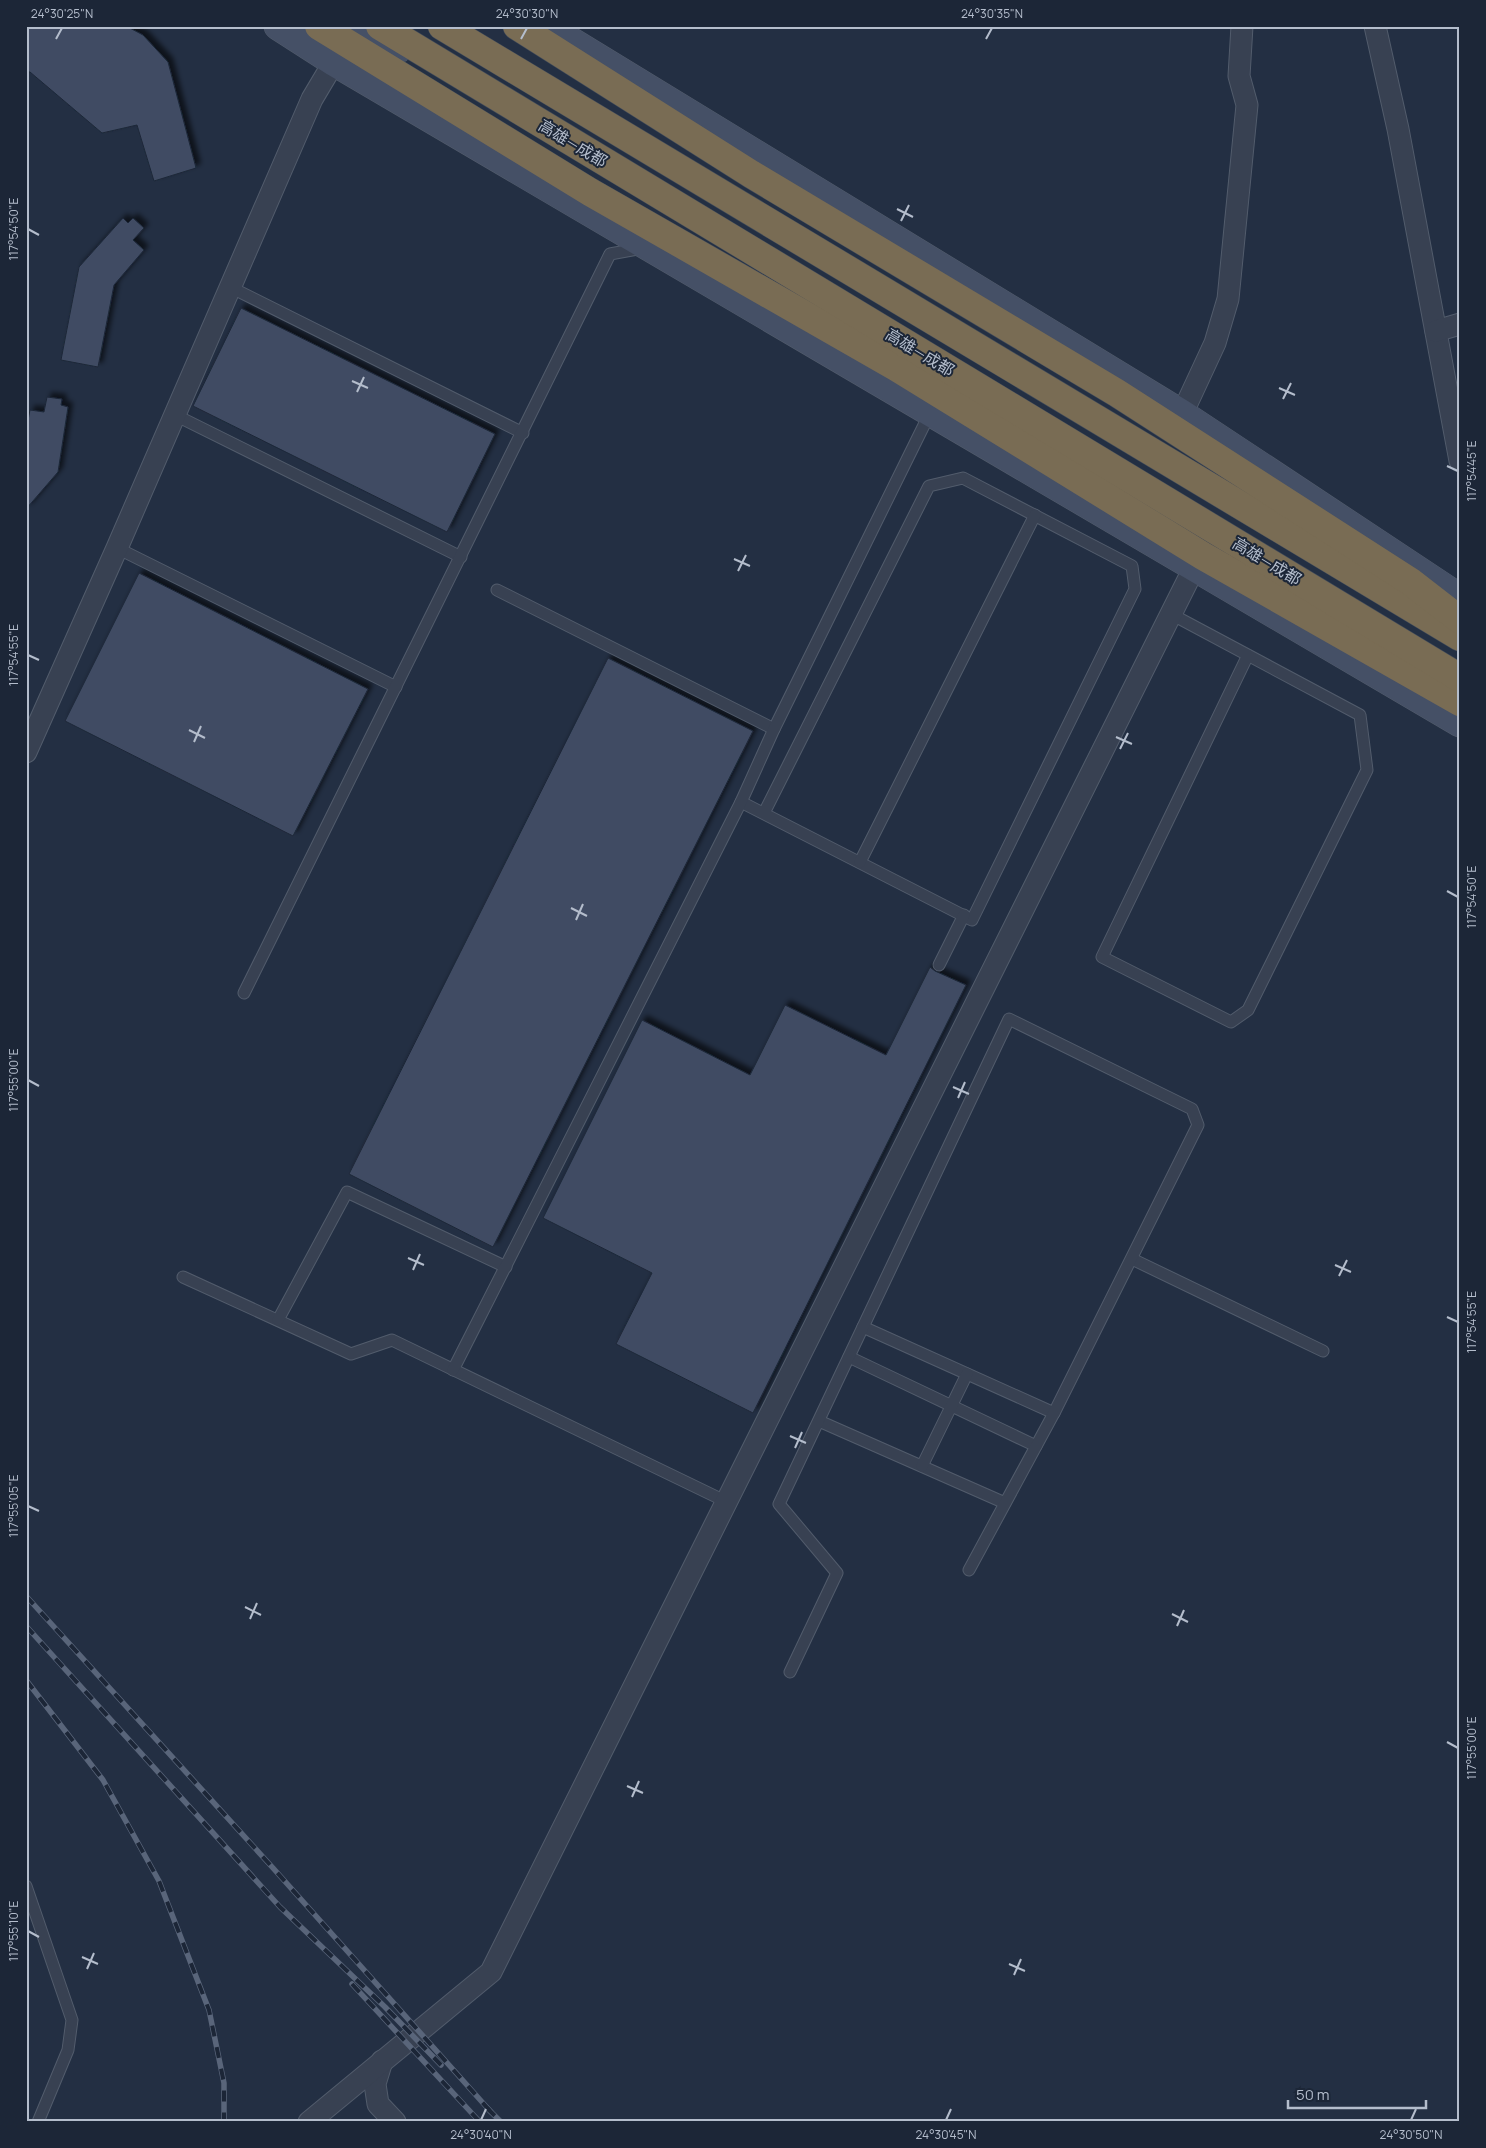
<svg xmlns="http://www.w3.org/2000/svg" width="1486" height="2148" font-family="Manrope,'Noto Sans SC',sans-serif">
<defs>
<filter id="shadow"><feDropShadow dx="4.5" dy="-4.5" stdDeviation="2.5" flood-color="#0009"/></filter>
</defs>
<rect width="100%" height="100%" fill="#232f43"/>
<g fill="#3f4c63" stroke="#1e2839" filter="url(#shadow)">
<polygon points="26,26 126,26 143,35 168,62 196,168 154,181 137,125 102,133 30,72 26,72"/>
<polygon points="123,218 128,223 133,218 144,228 133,240 144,250 114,285 98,367 61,360 79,267"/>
<polygon points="241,308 495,434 447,532 193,406"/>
<polygon points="47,397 62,399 61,405 68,407 58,472 26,509 26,431 30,410 44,412"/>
<polygon points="139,573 368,689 293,836 65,721"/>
<polygon points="608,658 753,731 493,1247 349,1174"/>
<polygon points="930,967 935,971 966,985 753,1413 616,1344 652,1273 543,1218 642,1020 750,1075 785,1005 886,1055"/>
</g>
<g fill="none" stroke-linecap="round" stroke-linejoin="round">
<g stroke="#525c6c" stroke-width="13">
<g id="lane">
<polyline points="230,287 523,433"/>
<polyline points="175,415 461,557"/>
<polyline points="117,548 396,687"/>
<polyline points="497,590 774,729"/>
<polyline points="1171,614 1360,715 1367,770 1248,1010 1231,1022 1102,957 1248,655"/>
<polyline points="741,802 972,920 1135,589 1132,566 963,478 929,486 764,813"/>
<polyline points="860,862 1035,515"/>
<polyline points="939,965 964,915"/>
<polyline points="244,993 610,254 643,248"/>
<polyline points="1132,1259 1323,1351"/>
<polyline points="183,1277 351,1354 392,1340 727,1502"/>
<polyline points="278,1320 347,1192 506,1267"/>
<polyline points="863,1327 1054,1413"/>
<polyline points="849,1357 1036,1446"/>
<polyline points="453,1370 741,802 774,729 931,411"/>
<polyline points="819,1421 1005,1503"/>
<polyline points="922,1466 967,1374"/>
<polyline points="790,1672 837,1573 779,1504 1009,1019 1192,1109 1198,1125 1054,1413 969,1570"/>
<polyline points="26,1886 72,2020 68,2050 38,2122"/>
</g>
</g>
<g stroke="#525c6c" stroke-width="23">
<g id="street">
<polyline points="1375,26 1398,129 1460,461"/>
<polyline points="1436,331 1460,324"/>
<polyline points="1182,414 1215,343 1228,299 1247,105 1239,76 1242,26"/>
<polyline points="26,752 117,548 312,99 334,62"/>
<polyline points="382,2061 375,2084 378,2104 395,2122"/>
<polyline points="309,2122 491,1972 1194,568"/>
</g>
</g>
<g stroke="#525c6c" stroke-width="29">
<g id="secondary">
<polyline points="278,26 334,62 649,247 1460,723"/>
<polyline points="361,26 398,49"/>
<polyline points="546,26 1182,414 1460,598"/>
</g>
</g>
<g stroke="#3f4959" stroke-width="29">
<g id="highway">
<polyline points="319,26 590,192 896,367 1203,556 1460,702"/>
<polyline points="380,26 1460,678"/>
<polyline points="442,26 1460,637"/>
<polyline points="517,26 751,174 1117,393 1411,582 1460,620"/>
</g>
</g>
<use href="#lane" stroke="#384152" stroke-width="11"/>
<use href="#street" stroke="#384152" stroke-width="21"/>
<use href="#secondary" stroke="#455066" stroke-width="28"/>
<use href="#highway" stroke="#796c54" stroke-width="28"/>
<g stroke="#59657a" stroke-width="5.5">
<g id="rail">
<polyline points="26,1596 273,1868 491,2112"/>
<polyline points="26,1626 280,1907 385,2007 441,2065"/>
<polyline points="26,1680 103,1780 159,1881 209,2010 224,2083 224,2122"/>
<polyline points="352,1984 480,2122"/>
<polyline points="487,2108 501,2122"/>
</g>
</g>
<use href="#rail" stroke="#1c2637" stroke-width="4" stroke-dasharray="11" stroke-linecap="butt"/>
</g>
<path fill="none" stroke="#b4bdcc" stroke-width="2" d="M56,39L62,28M521,39L527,28M986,39L992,28M897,209L913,217M901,221L909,205M28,229L39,235M352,381L368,388M1279,388L1295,395M357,392L364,377M1283,399L1291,383M1447,466L1458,471M734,559L750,566M738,571L746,555M28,655L39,660M189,730L205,738M1116,737L1132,744M194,742L201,726M1120,749L1128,733M1447,891L1458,897M571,908L587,916M576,920L583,904M28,1080L39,1086M953,1087L969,1094M958,1098L965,1082M408,1258L424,1265M1335,1265L1351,1272M413,1270L420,1254M1339,1276L1347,1260M1447,1317L1458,1322M790,1436L806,1443M795,1448L802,1432M28,1506L39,1511M245,1607L261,1615M1172,1614L1188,1622M250,1619L257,1603M1177,1626L1184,1610M1447,1742L1458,1748M627,1786L643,1793M632,1797L639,1781M28,1931L39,1937M82,1957L98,1964M1009,1964L1025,1971M87,1969L94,1953M1014,1975L1021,1959M481,2120L486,2109M946,2120L951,2109M1411,2120L1416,2109"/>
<g text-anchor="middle" stroke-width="4" stroke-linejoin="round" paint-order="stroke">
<g font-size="16" fill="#b4bdcc" stroke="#1c2637">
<text transform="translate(573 143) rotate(31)" y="6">高雄—成都</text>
<text transform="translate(920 352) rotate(31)" y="6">高雄—成都</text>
<text transform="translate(1267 561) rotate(31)" y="6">高雄—成都</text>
</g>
</g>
<rect width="1486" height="2148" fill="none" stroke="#1c2637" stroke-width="55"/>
<path d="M1288 2100v8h138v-8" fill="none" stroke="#b4bdcc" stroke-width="2.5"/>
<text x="1296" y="2100" font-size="15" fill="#b4bdcc" stroke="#1c2637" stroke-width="4" paint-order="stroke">50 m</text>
<rect x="28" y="28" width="1430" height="2092" fill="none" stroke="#b4bdcc" stroke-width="2"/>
<g font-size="12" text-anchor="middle" fill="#b4bdcc">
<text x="62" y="18">24°30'25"N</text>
<text x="527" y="18">24°30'30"N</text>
<text x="992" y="18">24°30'35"N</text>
<text transform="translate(14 229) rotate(-90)" y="4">117°54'50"E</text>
<text transform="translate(1472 471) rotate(-90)" y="4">117°54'45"E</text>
<text transform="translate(14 655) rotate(-90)" y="4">117°54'55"E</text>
<text transform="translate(1472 897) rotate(-90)" y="4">117°54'50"E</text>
<text transform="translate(14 1080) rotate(-90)" y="4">117°55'00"E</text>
<text transform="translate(1472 1322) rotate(-90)" y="4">117°54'55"E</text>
<text transform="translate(14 1506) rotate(-90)" y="4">117°55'05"E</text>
<text transform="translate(1472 1748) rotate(-90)" y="4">117°55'00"E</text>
<text transform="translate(14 1931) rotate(-90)" y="4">117°55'10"E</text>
<text x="481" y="2139">24°30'40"N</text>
<text x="946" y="2139">24°30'45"N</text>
<text x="1411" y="2139">24°30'50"N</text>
</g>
</svg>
